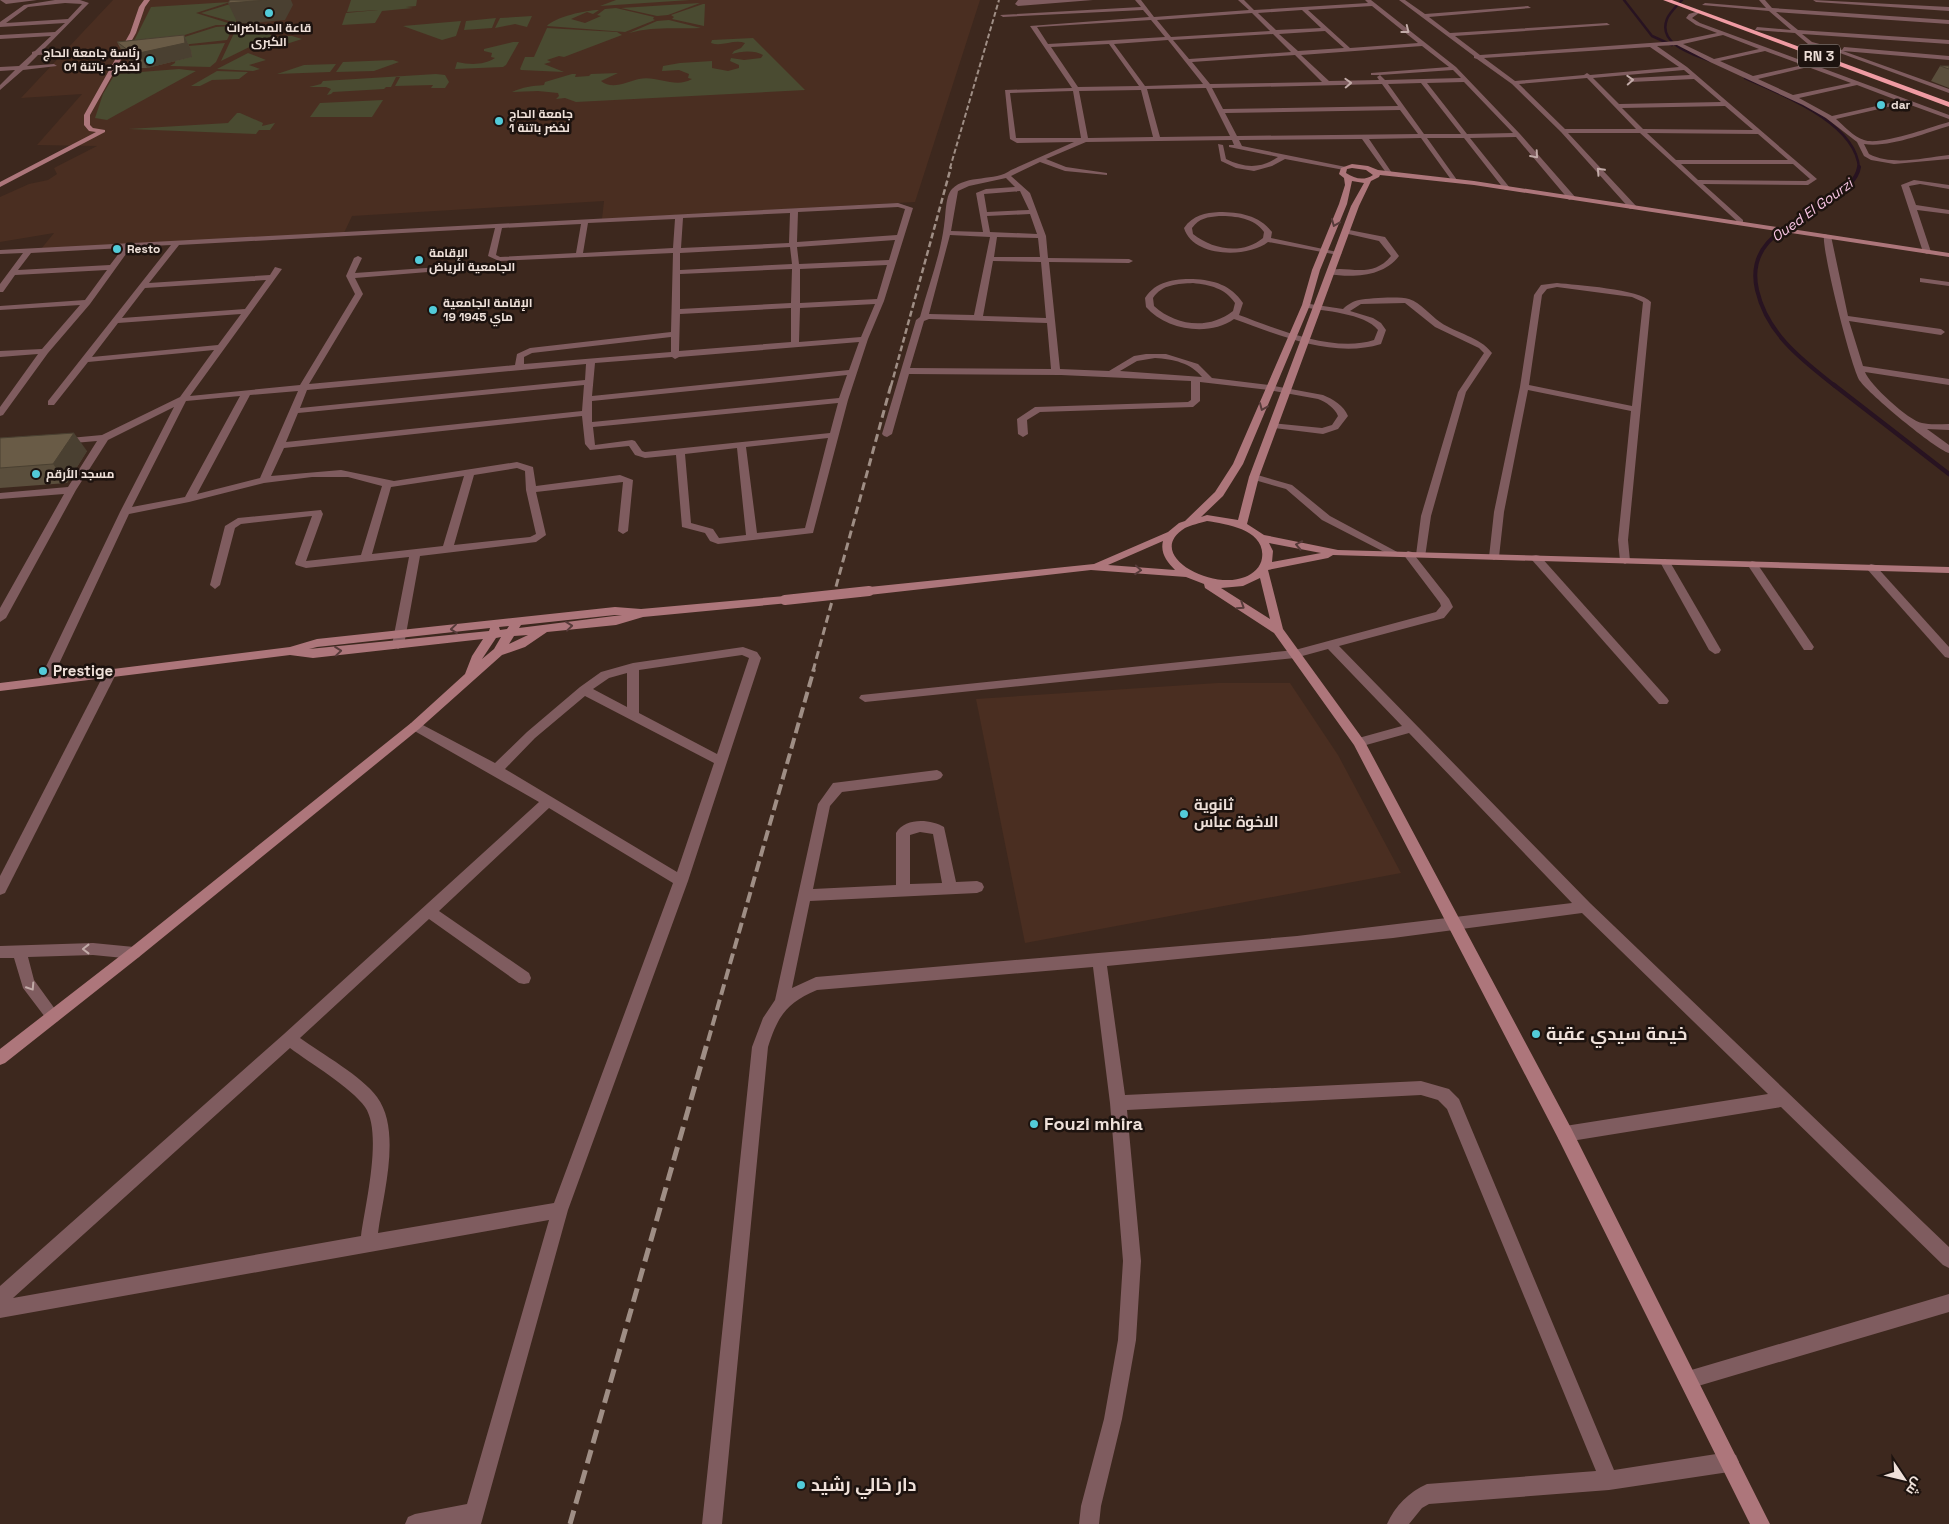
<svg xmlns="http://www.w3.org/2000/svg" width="1949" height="1524" font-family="'Space Grotesk',Cairo,sans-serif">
<rect width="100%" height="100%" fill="#3d281e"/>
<g fill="#4a2e21">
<polygon points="113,0 980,0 915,202 602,219 604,201 352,216 344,233 41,249 54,233 0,242 0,197 29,184 48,180 57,174 54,168 97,146 37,145 82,94 21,98"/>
<polygon points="1218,683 1290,683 1338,755 1401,873 1025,943 976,699"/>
</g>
<g fill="#4a4b31">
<polygon points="351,0 417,0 416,6 406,7 413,8 382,11 375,23 342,25 346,13 378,10 347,12"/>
<polygon points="616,0 690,0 600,6"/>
<polygon points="240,1 246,1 227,40 172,46 175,40 216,27 230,26 233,22 201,13"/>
<polygon points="230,2 196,13 228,23 227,25 216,25 169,40 130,49 151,7"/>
<polygon points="700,3 668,15 657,16 621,8"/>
<polygon points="703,4 705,4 704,26 672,19 674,17 671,15"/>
<path d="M616,8L654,17L653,19L655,20L625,32L547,26C555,17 586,10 599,10L593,14L587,12L571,19L585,23L601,16L597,15L605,9Z"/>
<polygon points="532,16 527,27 515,24 495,28 500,18"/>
<polygon points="496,18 492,28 464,30 466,21"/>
<path d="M669,20L701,28C676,29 653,26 629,33L657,21Z"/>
<polygon points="461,21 456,36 442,40 403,26"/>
<polygon points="264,26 272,29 269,33 272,36 221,61 235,31"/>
<polygon points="547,28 617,32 622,35 564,57 559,56 547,60 551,62 544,64 564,72 521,70 520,69 525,57 534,57"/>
<polygon points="280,36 292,36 302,39 277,47 251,51"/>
<path d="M753,38L805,90L576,102L565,98L556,99L559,96L558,93L538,91L512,92C523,87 532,86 544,85L545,82L572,74H576L575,77L589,76L591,74L618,73L601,81C612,90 627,82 639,79C657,75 675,89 692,79L688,78L689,74L679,70L662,71L663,66L680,63L712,61V68L728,71L739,68V65L730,61L731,58L744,60L761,58L763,55C755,50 741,51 732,54L734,51L741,48L745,43C734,39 722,47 711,43L712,40Z"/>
<path d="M513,42H519L506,65L503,67L455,69L457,62C471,65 484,65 495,58L491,57L492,53L484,51V49Z"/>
<polygon points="225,43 216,62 210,67 170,66 175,63 176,47"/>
<polygon points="248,53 266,60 249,65 260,69 253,71 217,69"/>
<polygon points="393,60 399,62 374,71 336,72 343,62"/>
<polygon points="336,64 330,72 277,74 304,65"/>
<polygon points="179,69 196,71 114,116 107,120 95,118 103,94 115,74"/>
<polygon points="217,71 248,72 239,79 212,80 200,86 191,86"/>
<polygon points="436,74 445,75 449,82 445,88 431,88 433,85 395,86 400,77 396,77 391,87 386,87 384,89 333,92 331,94 327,95 331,89 326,87 309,87 321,84 323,81"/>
<polygon points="383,100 372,117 310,117 320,103"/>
<polygon points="237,113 240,113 263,123 262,126 275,123 270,130 259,130 256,134 128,129 228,123"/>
</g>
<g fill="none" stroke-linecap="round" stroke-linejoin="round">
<g stroke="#281321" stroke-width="2.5">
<polyline points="1624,0 1652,36 1672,45"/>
<path d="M1682,0C1677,6 1670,12 1667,19C1657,44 1693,54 1710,61"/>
<path d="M1745,78C1780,94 1856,122 1859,168"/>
</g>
<path stroke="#281321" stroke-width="4" d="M1835,386C1802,360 1767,334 1757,290C1743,229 1815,220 1848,186C1853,181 1858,175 1859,167"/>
<polyline stroke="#281321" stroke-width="4.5" points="1834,385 1949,474"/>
<g fill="#7f5c5f" fill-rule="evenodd">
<polygon points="0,0 37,0 6,4"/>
<path d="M55,0H80L89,3L42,51L69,50L72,52L38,55L27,66L54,64L57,66L23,70L0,90V85L15,70L0,71V67L19,66L32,54V52L35,51L51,36L0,39V35L55,32L65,23L0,27V22L24,5ZM65,3L82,4L68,19L6,23L28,7Z"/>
<polygon points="1018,0 1093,0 1018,6 1015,4"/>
<path d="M1135,0H1141L1154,17L1249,10L1238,0H1244L1254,10L1368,3L1365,0H1371L1456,67L1520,134L1576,198L1569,200L1516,137L1470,138L1510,188L1506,190L1504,189L1464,138H1427L1457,180L1454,182L1452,181L1421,138L1369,139L1392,173L1389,175L1387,174L1362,139L1239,140L1242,146L1346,167L1347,168L1344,170L1285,159L1272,166L1254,171L1236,168L1221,161L1218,144L1223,145L1226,159C1244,168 1261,169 1278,157L1229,147V145H1234L1232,140L1086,142L1046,159L1066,167L1107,173V175L1065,171L1040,162L1011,176L1030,193L1046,236L1048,258L1129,259L1133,261L1129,263L1049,262L1060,369L1109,371L1134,356L1146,354H1166L1198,364L1212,378L1269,385L1323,395C1333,399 1344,406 1348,416L1338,429L1323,434L1274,428L1271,427V423L1322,428L1332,425L1338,416C1335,408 1326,402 1318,399L1269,390L1200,382V401L1193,407L1040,412L1027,420L1028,434L1023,437L1018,434L1017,419L1035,407L1188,402L1191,400V381L1061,375L909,374L892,434L887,437L884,436L882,434L916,320L920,317C928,287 940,257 944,226C946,216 945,196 952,189C967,174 995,182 1011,170L1074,142L1017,143L1010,139L1005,90L1072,88L1030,26L1149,17L1143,10L1003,17L1000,15L1141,7ZM1372,6L1418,43L1350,48L1308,10ZM1302,10L1321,28L1276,30L1258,13ZM1252,13L1270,31L1171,37L1157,20ZM1151,20L1165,37L1048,44L1037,27ZM1325,31L1344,48L1298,51L1279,34ZM1273,34L1291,52L1189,59L1173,40ZM1168,40L1203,84L1145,86L1114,44ZM1109,44L1139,86L1078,87L1051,47ZM1422,46L1449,67L1371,73V75H1380L1377,77L1379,80L1329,81L1301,55ZM1295,55L1322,82L1210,84L1192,62ZM1453,70L1461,78L1385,80L1380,75ZM1464,82L1513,133L1467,134L1427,83ZM1421,83L1461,134H1424L1388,84ZM1382,84L1398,106L1223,109L1212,88ZM1206,88L1230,136L1160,137L1147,89ZM1141,90L1153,137L1088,138L1079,91ZM1073,91L1081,138H1016L1010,93ZM1400,110L1418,134L1237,136L1225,113ZM1006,178L1015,187L986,189L976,193L983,232L951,231L958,191L969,186ZM1020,191L1029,210L987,212L984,194ZM1030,214L1037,234L990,232L987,216ZM950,235L990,237L974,315L929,314ZM997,237L1038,238L1040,257H994ZM993,261L1041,262L1046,318L983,316ZM929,319L1047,323L1051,369L910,368L924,321ZM1155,358C1173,359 1191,363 1202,377L1120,371L1137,361Z"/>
<path d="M1399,0H1405L1425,14L1528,6L1531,8L1429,17L1450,33L1607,23L1610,25L1455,36L1480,55L1678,41L1717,33L1696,25L1686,18L1689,14L1699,11V13L1692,18L1700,23L1949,115V119L1905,103L1836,119C1844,126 1854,137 1864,140C1880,146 1931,127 1949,122V126C1925,133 1889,148 1864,144L1869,154C1893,166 1923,158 1949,155V159L1894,164L1871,160L1864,156L1857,142L1826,118L1803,105L1710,62L1677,45L1657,46L1687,67L1817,179L1808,185L1703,184L1743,220V224H1740L1640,133H1568L1637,207L1630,209L1561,132L1512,84L1477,59L1474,58V56ZM1723,35L1759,49L1714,59L1683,44ZM1650,47L1679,67L1590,75L1587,73L1584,75L1515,81L1484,58ZM1765,51L1803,65L1753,76L1720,61ZM1808,67L1851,83L1793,95L1758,79ZM1684,70L1690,75L1631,78L1628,80L1631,82L1694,79L1721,102L1619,104L1593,78ZM1587,78L1636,129H1565L1519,84ZM1857,85L1899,101L1832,116L1799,98ZM1725,106L1753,130L1643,129L1622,108ZM1647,133L1758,134L1788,160H1676ZM1681,164H1793L1810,179L1806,181L1698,180Z"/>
<polygon points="1759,0 1765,0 1772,8 1949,20 1949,24 1776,12 1798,30 1949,40 1949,44 1802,34 1812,42 1842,50 1844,47 1949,56 1949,60 1843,51 1949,89 1949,93 1829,49 1808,44 1795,33 1755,30 1757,27 1791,30 1769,11 1702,5 1705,3 1766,8"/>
<polygon points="1813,0 1949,7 1949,11 1816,2"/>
<polygon points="1914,180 1949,185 1949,189 1920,184 1909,186 1916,205 1949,210 1949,214 1917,210 1931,252 1927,254 1923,252 1901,185"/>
<path d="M898,203L913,208L884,301L868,339L848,400L813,533L718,544L710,541L705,533L682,527L676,455L645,458L635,455L629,446L590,450L585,444L582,416L284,448L271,476L341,470L394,481L517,462L533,467L536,486L620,475L633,480L628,531L623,534L618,531L623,482L536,492L546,535L536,542L420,556L404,645L398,649L392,645L409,557L306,568L296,565L295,563L312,516L241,524L235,528L220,585L215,589L210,585L225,526L238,518L321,510L323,514L306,561L361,555L382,486L348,477H312L264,483L189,502L129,514L51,681L49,684H41L39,681L120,512L174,407L108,440L76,490L6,618L0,622V608L64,494L0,499V493L68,487L97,441L62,444L57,441L59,439L102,435L180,397L214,350L88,362L54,405H48V401L171,245L131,247L90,304L48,353L3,415L0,416V407L38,354L0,357V351L42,349L80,305L0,310V306L85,300L107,270L15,275L3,292H0V284L23,253L0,254V250ZM898,207L905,209L897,235L797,242L798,212ZM790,213L789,243L681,248L683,218ZM675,219L673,248L583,253L588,223ZM581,224L576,253L500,257L496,255L502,228ZM495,228L488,256L499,261L673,253L671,332L530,348L517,354L515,365L309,384L363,294L355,278L440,271L444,269L440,267L355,273L362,258L358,256L354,258L346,276L355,294L300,385L190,396L282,269L275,267L270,275L149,283L179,245ZM895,240L889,260L799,264L797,247ZM790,247L792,264L680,270V253ZM123,248L110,265L18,270L31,253ZM887,265L877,299L800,303V269ZM792,269L791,303L680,309V274ZM266,280L245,309L122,318L145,288ZM875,304L861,337L799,342L800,308ZM791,308V342L679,351L680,314ZM241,314L218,345L92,357L118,323ZM671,337V352L524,364V357L532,353ZM859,342L849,370L592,396L595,363L672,357L675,359L679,357ZM586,364L585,380L300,408L307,390ZM847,375L839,398L592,422V401ZM584,385L582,411L286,442L298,413ZM298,391L260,478L197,494L250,395ZM240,396L185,497L132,507L186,401ZM838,403L830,433L645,452L642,451L635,441L632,440L595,445L593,427ZM828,438L805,528L757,533L746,447ZM737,448L746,535L719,538L713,529L691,523L685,454ZM517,468L525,471L526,490L536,534L530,537L454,545L474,475ZM464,476L443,546L372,554L391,487Z"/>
<path d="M1219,212C1239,212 1259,215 1272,232L1271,238L1342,253L1338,255L1268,242C1248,258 1193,258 1184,228C1193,215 1205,213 1219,212ZM1219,216C1236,216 1254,218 1264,232L1263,238C1243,255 1213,250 1193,234L1192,228C1199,218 1208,217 1219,216Z"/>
<path d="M1344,229L1385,237L1399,256C1383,277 1353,278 1328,274L1327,272C1342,262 1370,282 1391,256L1379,241L1344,233Z"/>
<path d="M1824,234L1831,236L1848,316L1941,329L1945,332L1941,335L1849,321L1863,366L1949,379V385L1865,372C1869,384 1909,421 1922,423C1930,425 1940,424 1949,424V430L1927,429L1949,445V453C1935,449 1869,394 1860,381C1852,370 1821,249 1824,234Z"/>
<polygon points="1920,278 1949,282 1949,286 1920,282"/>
<path d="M1193,279C1214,280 1231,285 1243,303L1239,315C1277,329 1334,353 1374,340L1378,330C1365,313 1323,311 1303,307V303L1343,309C1347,305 1353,301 1359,300C1370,298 1399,296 1409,299C1421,303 1430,315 1440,322C1457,334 1479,336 1492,353L1466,392L1431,516L1425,557H1417L1416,555L1421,516L1458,392L1484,353L1479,348L1435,327L1405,303L1361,304L1350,311L1373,318L1381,323L1386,330L1381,344C1333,359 1279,335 1234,319C1209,337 1166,330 1146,307L1145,298C1156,281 1174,279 1193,279ZM1193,283C1210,285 1225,288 1235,303L1233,311C1209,330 1176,326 1154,306L1153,298C1162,284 1178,284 1193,283Z"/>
<path d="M1557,283C1576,285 1640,289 1651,302L1628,540L1630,561L1625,564L1620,561L1618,540L1631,411L1528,390L1504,512L1499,557L1494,560L1489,557L1494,512L1520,387L1534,295L1541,285ZM1557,287L1632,297L1643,302L1632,406L1529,385L1542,295L1547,289Z"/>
<polygon points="1254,474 1292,485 1330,516 1401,554 1400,556 1392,556 1322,520 1286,489 1251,479 1249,477"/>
<path d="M1408,551L1412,552L1449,599L1453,607L1444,618L1339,646L1590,903L1949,1247V1268L1943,1265L1781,1107L1565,1142L1559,1140L1557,1134L1559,1128L1565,1126L1768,1094L1582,913L1393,938L1107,966L1125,1095L1421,1081L1449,1089L1459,1099L1614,1470L1729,1452L1736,1455L1739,1462L1736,1469L1729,1472L1609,1490L1429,1504L1422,1508L1409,1524H1387C1395,1506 1409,1492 1427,1484L1596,1471L1447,1109L1438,1100L1421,1095L1127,1110L1141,1261L1136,1340L1122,1419L1101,1506L1099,1524H1079L1081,1506L1104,1419L1118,1340L1123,1261L1110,1103L1093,967L817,990C786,1003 778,1016 768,1047L722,1524H702L752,1047L763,1018L775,1000L818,804L833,783L937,770L941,772L943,775L941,778L937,780L842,792L830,806L813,889L896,885V833C905,817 931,819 944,827L956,882L977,881L982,883L984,887L982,891L977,893L810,901L792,988L816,977L1297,936L1572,903L1409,733L1359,747L1355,745L1353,742L1355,739L1402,726L1328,649L1295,658L865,702L859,698L861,695L1295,650L1436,612L1441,606L1440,603L1403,554ZM920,832L933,834L942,883L910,884V835Z"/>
<polygon points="1536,555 1540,556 1667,698 1669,701 1667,704 1659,704 1532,560 1531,558 1532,556"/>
<polygon points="1665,559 1670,562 1721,650 1719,653 1715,654 1709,650 1660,562"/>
<polygon points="1752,561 1756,562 1812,644 1814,647 1812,650 1804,650 1747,564"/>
<polygon points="1871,564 1875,565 1949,647 1949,658 1945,657 1867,569 1866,567"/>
<path d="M743,647L757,652L761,658L688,881L568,1210L481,1524H405L408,1517L415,1514L467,1504L549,1220L0,1318V1286L284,1034L539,802L411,729L409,726L411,723H419L495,763L527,732L580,687L601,672L633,663ZM742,655L749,658L717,754L639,713V670ZM627,673V707L593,689L609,678ZM585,696L714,763L677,872L505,769L535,738ZM549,808L673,883L554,1203L378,1233C383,1194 402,1131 377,1097C362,1076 322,1054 300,1038L429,919L519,983L524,984L529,983L531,978L529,973L439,911ZM290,1048C310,1063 352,1088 365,1107C383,1133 365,1205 361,1236L13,1298Z"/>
<polygon points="110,670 116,674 5,893 0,895 0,876 104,674"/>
<polygon points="93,943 134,947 139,949 141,953 139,957 134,959 93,955 28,957 34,980 60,1016 58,1021 53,1023 48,1021 23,988 14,958 0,958 0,946"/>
<polygon points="1949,1294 1949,1312 1688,1389 1682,1386 1679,1380 1682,1374 1688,1371"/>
</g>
<g fill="#ad767b" fill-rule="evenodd">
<polygon points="144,0 150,0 145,7 136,33 90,115 90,125 93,128 105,130 105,132 0,187 0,182 96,132 89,131 84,125 84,115 130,33 139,7"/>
<path d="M1352,164L1368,166L1378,170L1474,181L1949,253V257L1474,185L1380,175L1379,177L1371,181L1359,206L1259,477L1247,524L1264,535L1338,550L1949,567V573L1333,555L1328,558L1268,570L1283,629L1365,742L1571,1128L1770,1524H1750L1559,1140L1354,745L1274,633L1205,588L1204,584L1186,577L1091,570L869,595L864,591L869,587L1094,564L1168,532L1179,523L1185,521L1215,492L1233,464L1302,305L1312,270L1339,204L1345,185L1344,178L1339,174L1341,168ZM1352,168L1366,170L1373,175C1364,181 1355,179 1346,173L1347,169ZM1352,181L1364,183L1351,206L1249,477L1238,520L1207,515L1201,517L1223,496L1243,464L1310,305L1320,270L1347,204ZM1207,521C1227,524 1266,530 1262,558C1261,567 1253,574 1245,577C1211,591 1143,554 1185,528C1191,525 1200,523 1207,521ZM1163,541C1160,553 1167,562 1175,570L1108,565ZM1269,543L1321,553L1272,562L1273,551ZM1260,578L1270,619L1221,588L1243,586Z"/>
<path d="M785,596L790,600L789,603L643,617L616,625L547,632L525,647L502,655L419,729L139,957L5,1063L0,1065V1049L129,949L411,723L465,674L472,656L483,639L313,658L290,655L0,691V683L290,647L317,639L615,607L641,609ZM615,615H622L519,628L521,625ZM509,626L507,629L500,630L499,627ZM490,628L489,631L309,649L317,647ZM528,635L509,644L514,636ZM501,637L494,649L482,659L496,638Z"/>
</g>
<polygon fill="#ef9ba3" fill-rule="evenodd" points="1663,0 1672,0 1949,102 1949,107"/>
<polyline stroke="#9f8e85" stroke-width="2" stroke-dasharray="5 2.5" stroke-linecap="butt" points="950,168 999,0"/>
<polyline stroke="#9f8e85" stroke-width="2.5" stroke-dasharray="6 3" stroke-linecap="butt" points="891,386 951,167"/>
<polyline stroke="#9f8e85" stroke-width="3" stroke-dasharray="8 4.5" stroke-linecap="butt" points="813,671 891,385"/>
<polyline stroke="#9f8e85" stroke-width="4" stroke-dasharray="11 5" stroke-linecap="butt" points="708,1041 814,669"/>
<polyline stroke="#9f8e85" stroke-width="5" stroke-dasharray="14 7" stroke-linecap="butt" points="570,1524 708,1040"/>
<polyline stroke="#ad767b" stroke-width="10" points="785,600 869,591"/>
</g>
<g fill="#5a4e3c">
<polygon points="184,35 191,50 192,57 147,68 139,68 125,57 117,42"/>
<polygon points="1940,66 1949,66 1949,88 1931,81"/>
<polygon points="0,438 87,451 67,483 0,488"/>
</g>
<g fill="#4a4031">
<polygon points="267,0 291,0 293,5 285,20 238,24 228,3"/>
<polygon points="184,35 191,50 192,57 147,68 139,53"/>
<polygon points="74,433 87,451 67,483 53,464"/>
</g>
<g fill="#695b46" stroke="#4a4031">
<polygon points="230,0 267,0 228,3"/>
<polygon points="184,35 185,43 139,53 132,53 117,42"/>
<polygon points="1940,66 1949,66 1949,69"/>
<polygon points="74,433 53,464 0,468 0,438"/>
</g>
<defs><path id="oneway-chevron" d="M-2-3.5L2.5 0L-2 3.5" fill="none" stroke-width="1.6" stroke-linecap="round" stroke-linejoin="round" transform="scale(1.25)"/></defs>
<g stroke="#c2aba8">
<use href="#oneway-chevron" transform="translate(1406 30) rotate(38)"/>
<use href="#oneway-chevron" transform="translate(1630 80) rotate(-3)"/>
<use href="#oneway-chevron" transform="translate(1348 83) rotate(-2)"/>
<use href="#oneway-chevron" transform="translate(1535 155) rotate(49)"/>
<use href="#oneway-chevron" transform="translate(1600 171) rotate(-133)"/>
<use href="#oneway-chevron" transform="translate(86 949) rotate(180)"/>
<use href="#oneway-chevron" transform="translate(31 987) rotate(57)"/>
</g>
<g stroke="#573b3a">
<use href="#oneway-chevron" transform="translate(1335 223) rotate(112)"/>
<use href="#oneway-chevron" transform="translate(1263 407) rotate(113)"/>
<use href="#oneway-chevron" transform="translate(1299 545) rotate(-169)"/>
<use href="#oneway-chevron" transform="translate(1138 570) rotate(4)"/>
<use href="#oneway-chevron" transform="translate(1241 606) rotate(33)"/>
<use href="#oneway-chevron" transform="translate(569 626) rotate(-6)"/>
<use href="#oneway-chevron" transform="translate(454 629) rotate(174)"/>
<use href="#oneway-chevron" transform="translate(338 651) rotate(-6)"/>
</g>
<g fill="#52cbd9" stroke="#1d130f" stroke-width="2">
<circle cx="269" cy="13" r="5"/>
<circle cx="150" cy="60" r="5"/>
<circle cx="1881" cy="105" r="5"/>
<circle cx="499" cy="121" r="5"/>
<circle cx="117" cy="249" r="5"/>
<circle cx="419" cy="260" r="5"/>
<circle cx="433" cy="310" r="5"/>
<circle cx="36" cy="474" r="5"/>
<circle cx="43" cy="671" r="5"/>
<circle cx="1184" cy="814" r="5"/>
<circle cx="1536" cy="1034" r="5"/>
<circle cx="1034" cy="1124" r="5"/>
<circle cx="801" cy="1485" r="5"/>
</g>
<g text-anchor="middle" stroke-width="5" stroke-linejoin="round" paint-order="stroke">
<g font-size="12" font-weight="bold" fill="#eee0d9" stroke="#1d130f" text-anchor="start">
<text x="269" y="32" text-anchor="middle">قاعة المحاضرات<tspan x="269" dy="14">الكبرى</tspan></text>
<text x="140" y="57" text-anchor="end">رئاسة جامعة الحاج<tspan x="140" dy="14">لخضر - باتنة 01</tspan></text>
<text x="1891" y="109">dar</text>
<text x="509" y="118">جامعة الحاج<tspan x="509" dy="14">لخضر باتنة 1</tspan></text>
<text x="127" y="253">Resto</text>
<text x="429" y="257">الإقامة<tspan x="429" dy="14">الجامعية الرياض</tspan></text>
<text x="443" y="307">الإقامة الجامعية<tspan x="443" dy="14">19 ماي 1945</tspan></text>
<text x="46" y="478">مسجد الأرقم</text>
</g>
<rect fill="#1d130f" stroke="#afa29c" stroke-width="1" x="1798" y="44.5" width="42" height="23" rx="4"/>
<g font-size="14" font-weight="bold" fill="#eee0d9">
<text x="1819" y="61">RN 3</text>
</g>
<g font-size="14" font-style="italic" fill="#fbc7e6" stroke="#1d130f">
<text transform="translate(1812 210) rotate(-36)" y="5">Oued El Gourzi</text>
</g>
<g font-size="15" font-weight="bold" fill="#eee0d9" stroke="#1d130f" text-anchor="start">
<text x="53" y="676">Prestige</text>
<text x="1194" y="810">ثانوية<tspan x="1194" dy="17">الاخوة عباس</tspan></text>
</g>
<g font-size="18" font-weight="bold" fill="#eee0d9" stroke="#1d130f" text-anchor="start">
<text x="1546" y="1040">خيمة سيدي عقبة</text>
<text x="1044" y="1130">Fouzi mhira</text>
<text x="811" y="1491">دار خالي رشيد</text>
</g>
</g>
<g transform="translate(1904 1479) rotate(125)" stroke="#1d130f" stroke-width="4" paint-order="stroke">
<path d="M0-4L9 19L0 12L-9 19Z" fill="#eee0d9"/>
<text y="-8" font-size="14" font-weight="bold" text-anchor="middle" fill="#eee0d9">ش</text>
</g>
</svg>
